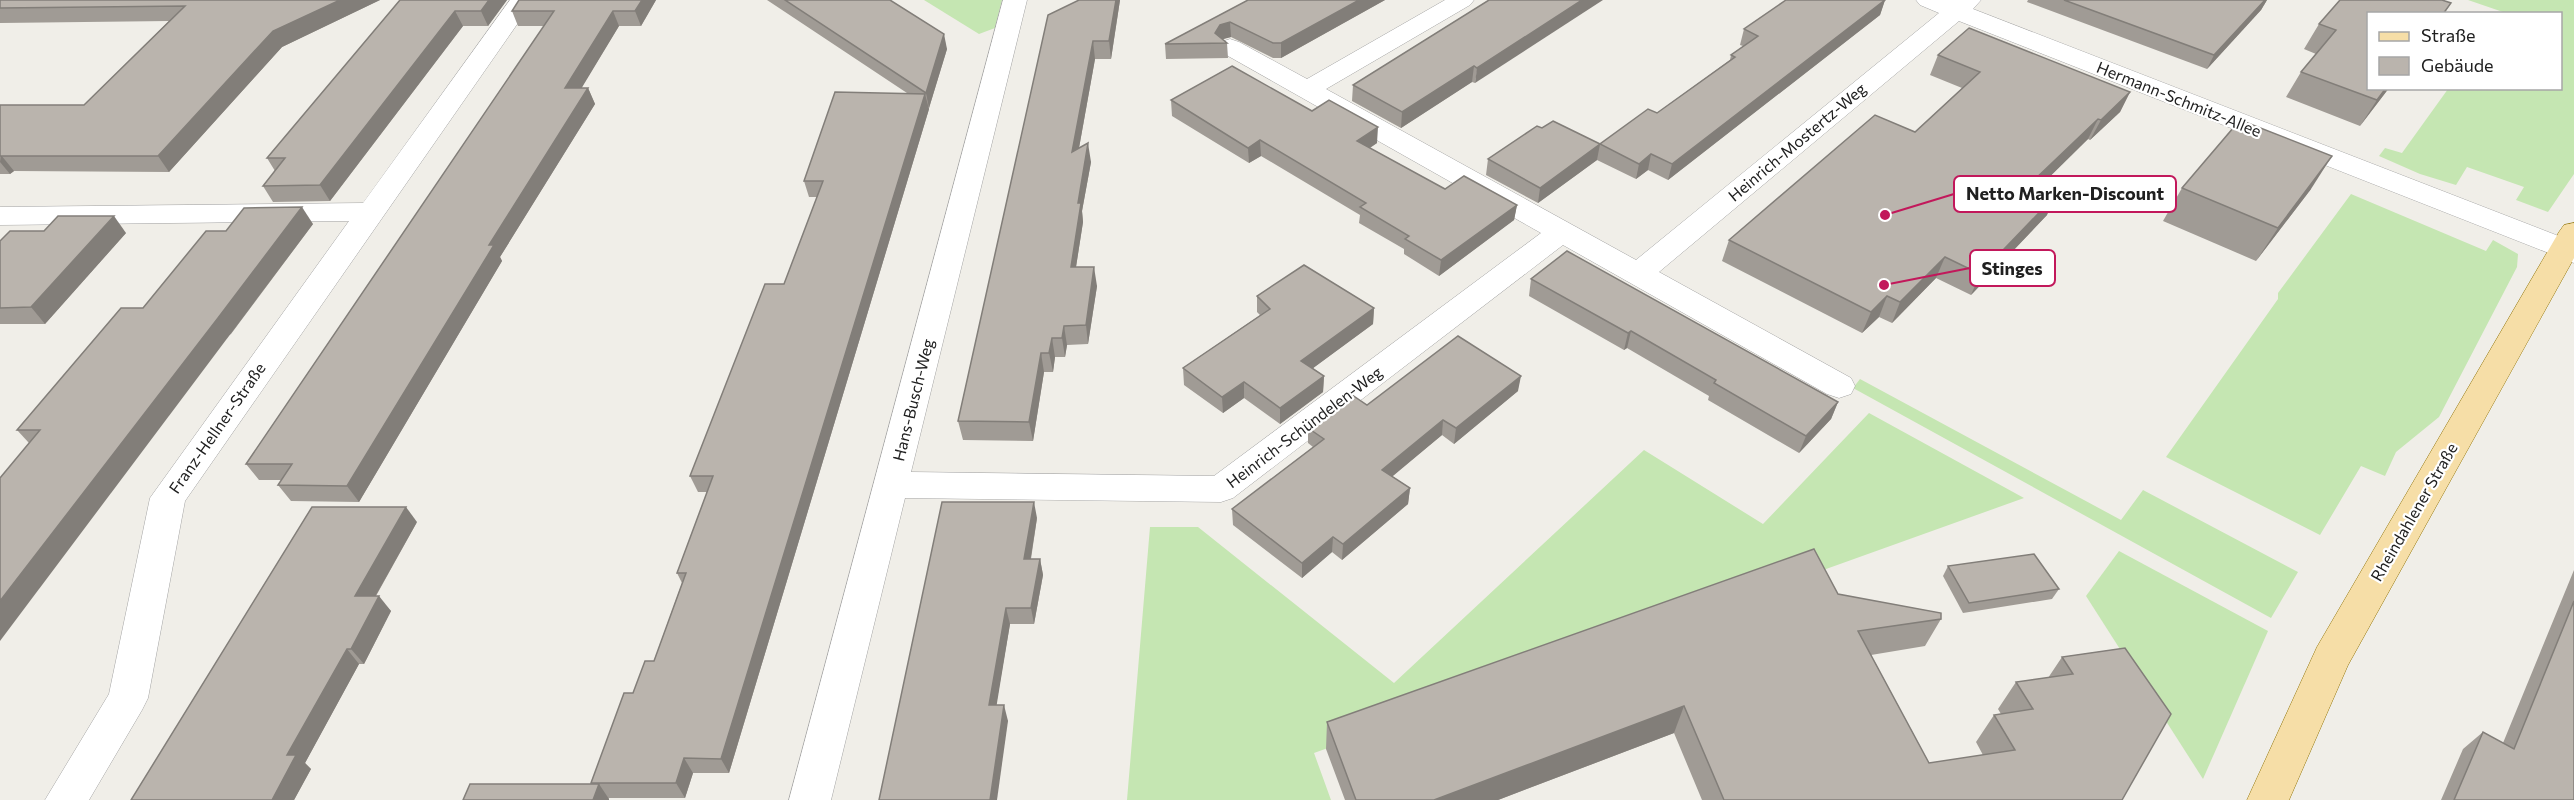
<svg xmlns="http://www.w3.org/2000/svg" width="2574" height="800" font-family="Commissioner,sans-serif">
<rect width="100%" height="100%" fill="#f0eee8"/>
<g fill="#c5e6b2">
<polygon points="924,0 1002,0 995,28 979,34"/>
<polygon points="2468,0 2574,0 2574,174 2548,212 2516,200 2524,187 2467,167 2456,185 2420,174 2379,156 2385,148 2402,153 2448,89 2560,88 2560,14 2503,13 2503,12"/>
<polygon points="2351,194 2486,251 2493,240 2518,254 2517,267 2439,417 2396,452 2385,476 2361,466 2320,535 2166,457 2278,299 2278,293"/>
<polygon points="1860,379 2121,520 2143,490 2298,572 2271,618 1853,388"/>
<polygon points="1869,413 2024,498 1314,753 1331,800 1127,800 1150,527 1198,527 1394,683 1644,450 1763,524"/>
<polygon points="2119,551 2268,631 2203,779 2086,596"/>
</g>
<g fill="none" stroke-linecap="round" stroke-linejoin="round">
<g stroke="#a4a4a4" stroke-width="1">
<g id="minor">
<polygon points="510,0 534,0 185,501 148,698 142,710 89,800 45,800 109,694 150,498 349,221 0,225 0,207 363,203"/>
<polygon points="1003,0 1027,0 911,472 1214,476 1541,233 1221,52 1217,47 1221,42 1230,39 1239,42 1307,79 1445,0 1474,0 1470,5 1326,89 1636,260 1939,13 1920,5 1916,0 1981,0 1973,9 2574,242 2574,263 1959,21 1659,272 1851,378 1855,386 1851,394 1839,398 1827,394 1563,245 1233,498 1221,502 905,498 831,800 789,800"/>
</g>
</g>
<g stroke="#93760a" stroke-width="1">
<polygon id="major" points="2574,223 2574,258 2348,665 2289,800 2247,800 2317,647 2559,232 2564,225"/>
</g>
<use href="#minor" fill="#fff" fill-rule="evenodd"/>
<use href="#major" fill="#f6dea7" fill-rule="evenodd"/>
</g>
<g fill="#a09b95">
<polygon points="0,0 380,0 282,47 169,172 14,171 10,174 0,174 0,105 84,105 169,21 0,23"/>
<polygon points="400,0 507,0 488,26 463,26 330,201 273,202 263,186 275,171 267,158"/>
<polygon points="656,0 641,26 619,26 581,88 588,88 595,104 500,257 502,261 359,502 291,501 278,485 282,480 259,480 246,464 544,26 518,26 512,11"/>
<polygon points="767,0 890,0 947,49 929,108 928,107 929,109 729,773 693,773 685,798 609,798 609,799 591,784 633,693 654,661 682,583 677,573 707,492 698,492 690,476 784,284 817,197 809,197 804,181 907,93"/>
<polygon points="1120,0 1111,59 1095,59 1079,148 1091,162 1082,211 1083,222 1076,267 1097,286 1088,344 1067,345 1065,357 1055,357 1053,372 1044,372 1033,441 963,440 958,421 1048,15"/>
<polygon points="1248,0 1385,0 1281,58 1273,58 1231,37 1222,39 1227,43 1228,58 1166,59 1165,44"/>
<polygon points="1489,0 1475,83 1472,82 1401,128 1352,101 1353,85"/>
<polygon points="1885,0 1880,15 1668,180 1648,170 1636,179 1597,160 1538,203 1486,175 1488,159 1542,128 1600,144 1657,113 1730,60 1731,55 1743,46 1740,45 1744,29"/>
<polygon points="2028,0 2267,0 2261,10 2207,69 2027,2"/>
<polygon points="2340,0 2442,0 2451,3 2444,14 2368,14 2368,88 2389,88 2360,126 2286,97 2301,72 2316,54 2304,49 2319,24"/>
<polygon points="1938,55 2130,92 2120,112 2090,140 2088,139 2039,187 2047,215 1971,295 1936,278 1892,323 1879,317 1862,333 1722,261 1729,240 1915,132 1962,88 1930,75"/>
<polygon points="1171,100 1312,111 1377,143 1370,148 1445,189 1517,205 1514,220 1439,276 1404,254 1404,249 1359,223 1360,215 1261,156 1249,163 1172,116"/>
<polygon points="2182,188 2311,189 2256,261 2163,221"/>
<polygon points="313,224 231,334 29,443 17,430 143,308 226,231"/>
<polygon points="126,233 45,324 0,324 0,241"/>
<polygon points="1531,279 1838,402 1831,419 1799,453 1708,400 1709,396 1627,348 1624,350 1529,296"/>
<polygon points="1257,296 1374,308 1373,324 1313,368 1324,376 1323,392 1280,424 1244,398 1223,413 1184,385 1183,368 1260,315 1257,312"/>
<polygon points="1518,391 1454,444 1442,435 1392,476 1410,488 1408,504 1342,560 1332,552 1302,578 1233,525 1232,509 1313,447 1308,443 1308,428 1367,405"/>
<polygon points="1037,518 1031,559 1040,559 1043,575 1034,624 1010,624 996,705 1008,721 879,800"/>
<polygon points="417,522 376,596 391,611 364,664 359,664 305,763 311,769 294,800 131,800"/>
<polygon points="1948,566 2059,589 2052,599 1963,613 1943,576"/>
<polygon points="2574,570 2574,800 2441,800 2463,749 2483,732 2503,743"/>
<polygon points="1838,594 1941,619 1925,646 1871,655 1929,763 1983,755 1976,742 1994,715 2001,714 1998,709 2016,682 2048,678 2062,657 2125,648 2122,800 1702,800 1674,733 1498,800 1345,800 1326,749 1327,722"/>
</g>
<g fill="#827e79">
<polygon points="340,0 380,0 282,47 169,172 158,156 273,31"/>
<polygon points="489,0 507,0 488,26 481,11"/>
<polygon points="642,0 656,0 641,26 635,11"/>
<polygon points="1116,0 1120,0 1111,59 1109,41"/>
<polygon points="1359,0 1385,0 1281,58 1281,43"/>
<polygon points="1582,0 1603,0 1475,83 1477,68"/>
<polygon points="1885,0 1880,15 1668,180 1672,164"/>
<polygon points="2265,0 2267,0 2261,10 2207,69 2214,55"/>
<polygon points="455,11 463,26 330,201 320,185"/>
<polygon points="613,11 619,26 572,104 565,88"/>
<polygon points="1230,22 1231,37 1220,40 1215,33 1220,25"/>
<polygon points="944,34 947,49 929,108 926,93"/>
<polygon points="1093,41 1095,59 1075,170 1072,152"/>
<polygon points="1474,66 1472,82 1401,128 1402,112"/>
<polygon points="588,88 595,104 500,257 502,261 359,502 347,486 489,245"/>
<polygon points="2386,88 2389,88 2360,126 2377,100"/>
<polygon points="2130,92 2120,112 2090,140 2101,120"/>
<polygon points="925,94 929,109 729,773 721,759"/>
<polygon points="2098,119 2088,139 2022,204 2031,183"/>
<polygon points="1378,127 1377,143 1357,156 1357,141"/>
<polygon points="1260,140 1261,156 1249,163 1248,148"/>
<polygon points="1088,143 1091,162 1082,211 1083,222 1073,286 1071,267 1078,203"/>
<polygon points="1600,144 1597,160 1538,203 1540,188"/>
<polygon points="1651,154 1648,170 1636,179 1639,164"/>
<polygon points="1,155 14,171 10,174 0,162"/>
<polygon points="2332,156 2311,189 2256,261 2278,228"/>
<polygon points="2057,194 2047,215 1971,295 1980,274"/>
<polygon points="1517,205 1514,220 1439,276 1441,260"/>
<polygon points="302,207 313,224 0,641 0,601"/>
<polygon points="114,216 126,233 45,324 31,307"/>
<polygon points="1945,257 1936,278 1892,323 1900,302"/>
<polygon points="1094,267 1097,286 1088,344 1086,325"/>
<polygon points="1887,296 1879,317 1862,333 1871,312"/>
<polygon points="1374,308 1373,324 1301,377 1301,361"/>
<polygon points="1064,326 1067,345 1065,357 1062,338"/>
<polygon points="1631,331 1627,348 1624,350 1628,333"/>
<polygon points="1052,338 1055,357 1053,372 1049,353"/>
<polygon points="1041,353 1044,372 1033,441 1029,422"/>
<polygon points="1324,376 1323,392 1280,424 1280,408"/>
<polygon points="1521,376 1518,391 1454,444 1456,428"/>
<polygon points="1244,382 1244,398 1223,413 1222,397"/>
<polygon points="1838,402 1831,419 1799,453 1806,436"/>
<polygon points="1443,420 1442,435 1381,486 1382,470"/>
<polygon points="1410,488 1408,504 1342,560 1343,544"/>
<polygon points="1034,502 1037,518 1028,575 1024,559"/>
<polygon points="406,507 417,522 367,611 355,596"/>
<polygon points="1333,537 1332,552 1302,578 1302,563"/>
<polygon points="1040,559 1043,575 1034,624 1031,608"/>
<polygon points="379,596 391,611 364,664 351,649"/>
<polygon points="1006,608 1010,624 994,721 989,705"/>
<polygon points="347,649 359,664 305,763 311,769 294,800 272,800 287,755"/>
<polygon points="1004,705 1008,721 997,800 990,800"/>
<polygon points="1684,706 1674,733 1498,800 1434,800"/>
<polygon points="684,758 693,773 685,798 676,783"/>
<polygon points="599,784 609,799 609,800 593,800"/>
</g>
<g fill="#bab4ad" stroke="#827e79" stroke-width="1.5">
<polygon points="0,0 340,0 273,31 158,156 0,156 0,105 84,105 185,6 0,8"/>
<polygon points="400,0 489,0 481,11 455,11 320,185 263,186 285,158 267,158"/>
<polygon points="519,0 642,0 635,11 613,11 565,88 588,88 489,245 494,245 347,486 278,485 292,464 246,464 554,11 512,11"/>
<polygon points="785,0 890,0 944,34 926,93"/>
<polygon points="1079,0 1116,0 1109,41 1093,41 1072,152 1088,143 1078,203 1081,203 1071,267 1094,267 1086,325 1064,326 1062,338 1052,338 1049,353 1041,353 1029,422 958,421 1048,15"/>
<polygon points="1248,0 1359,0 1281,43 1273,43 1230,22 1220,25 1215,33 1227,43 1165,44"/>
<polygon points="1489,0 1582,0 1477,68 1474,66 1402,112 1353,85"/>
<polygon points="1786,0 1885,0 1672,164 1651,154 1639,164 1600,144 1648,109 1657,113 1735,57 1731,55 1758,36 1744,29"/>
<polygon points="2064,0 2265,0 2214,55"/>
<polygon points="2340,0 2442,0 2451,3 2443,14 2368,14 2368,88 2386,88 2377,100 2301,72 2336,30 2319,24"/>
<polygon points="1969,28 2130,92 2101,120 2098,119 2031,183 2057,194 1980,274 1945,257 1900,302 1887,296 1871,312 1729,240 1875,115 1915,132 1980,72 1938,55"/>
<polygon points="1232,66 1312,111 1329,100 1378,127 1357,141 1445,189 1464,176 1517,205 1441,260 1405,239 1409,236 1360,207 1366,203 1260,140 1248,148 1171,100"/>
<polygon points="835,92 925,94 721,759 684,758 676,783 591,783 624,693 633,693 645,661 654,661 686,573 677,573 713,476 690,476 765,284 784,284 823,181 804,181"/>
<polygon points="2240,120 2332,156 2278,228 2182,188"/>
<polygon points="1553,121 1600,144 1540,188 1488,159 1537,126 1542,128"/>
<polygon points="302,207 218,318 0,601 0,478 40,430 17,430 121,308 143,308 206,231 226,231 244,208"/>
<polygon points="58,216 114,216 31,307 0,308 0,241 10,231 44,231"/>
<polygon points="1567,251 1838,402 1806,436 1714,383 1716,380 1631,331 1628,333 1531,279"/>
<polygon points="1304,265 1374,308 1301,361 1324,376 1280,408 1244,382 1222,397 1183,368 1270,309 1257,296"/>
<polygon points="1458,336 1521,376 1456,428 1443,420 1382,470 1410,488 1343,544 1333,537 1302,563 1232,509 1324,439 1308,428 1352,395 1367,405"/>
<polygon points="942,502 1034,502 1024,559 1040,559 1031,608 1006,608 989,705 1004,705 990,800 879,800"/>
<polygon points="312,507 406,507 355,596 379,596 351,649 347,649 287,755 296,755 272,800 131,800"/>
<polygon points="1814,549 1838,594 1941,613 1941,619 1858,631 1929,763 2015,750 1994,715 2033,709 2016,682 2073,674 2062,657 2125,648 2171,714 2122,800 1724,800 1684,706 1434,800 1356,800 1327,722"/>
<polygon points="2034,554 2059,589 1969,603 1948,566"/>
<polygon points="2574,601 2574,800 2454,800 2483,732 2514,749"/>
<polygon points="470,784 599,784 593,800 463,800"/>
</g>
<g text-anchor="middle" stroke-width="4.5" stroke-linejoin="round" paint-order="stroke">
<g font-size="16" fill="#202020" stroke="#fff">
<text transform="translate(2179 99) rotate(22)" y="6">Hermann-Schmitz-Allee</text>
<text transform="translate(1797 142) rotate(-40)" y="6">Heinrich-Mostertz-Weg</text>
<text transform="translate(913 400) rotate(-76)" y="6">Hans-Busch-Weg</text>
<text transform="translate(1304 427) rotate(-37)" y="6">Heinrich-Schündelen-Weg</text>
<text transform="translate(217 428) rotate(-55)" y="6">Franz-Hellner-Straße</text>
<text transform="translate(2414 512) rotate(-60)" y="6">Rheindahlener Straße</text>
</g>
</g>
<path fill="none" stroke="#c2185b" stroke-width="2" d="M1885 215L1954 194M1884 285L1970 268"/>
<g fill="#c2185b" stroke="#fff" stroke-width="2">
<circle cx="1885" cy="215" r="6"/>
<circle cx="1884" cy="285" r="6"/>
</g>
<g fill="#fff" stroke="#c2185b" stroke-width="2">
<rect x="1954" y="176" width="222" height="36" rx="6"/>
<rect x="1970" y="250" width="85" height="36" rx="6"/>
</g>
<g font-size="18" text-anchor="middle" font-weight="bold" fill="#202020">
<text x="2065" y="200">Netto Marken-Discount</text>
<text x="2012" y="275">Stinges</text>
</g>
<rect x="2367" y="12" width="195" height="78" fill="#ffffff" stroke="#a6a6a6" stroke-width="1.5"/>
<rect x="2379" y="32" width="30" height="9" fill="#f6dea7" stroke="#a6a6a6" stroke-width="1.5"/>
<text x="2421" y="42" font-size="18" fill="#202020">Straße</text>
<rect x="2379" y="57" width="30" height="18" fill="#bab4ad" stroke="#a6a6a6" stroke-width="1.5"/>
<text x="2421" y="72" font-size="18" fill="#202020">Gebäude</text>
</svg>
